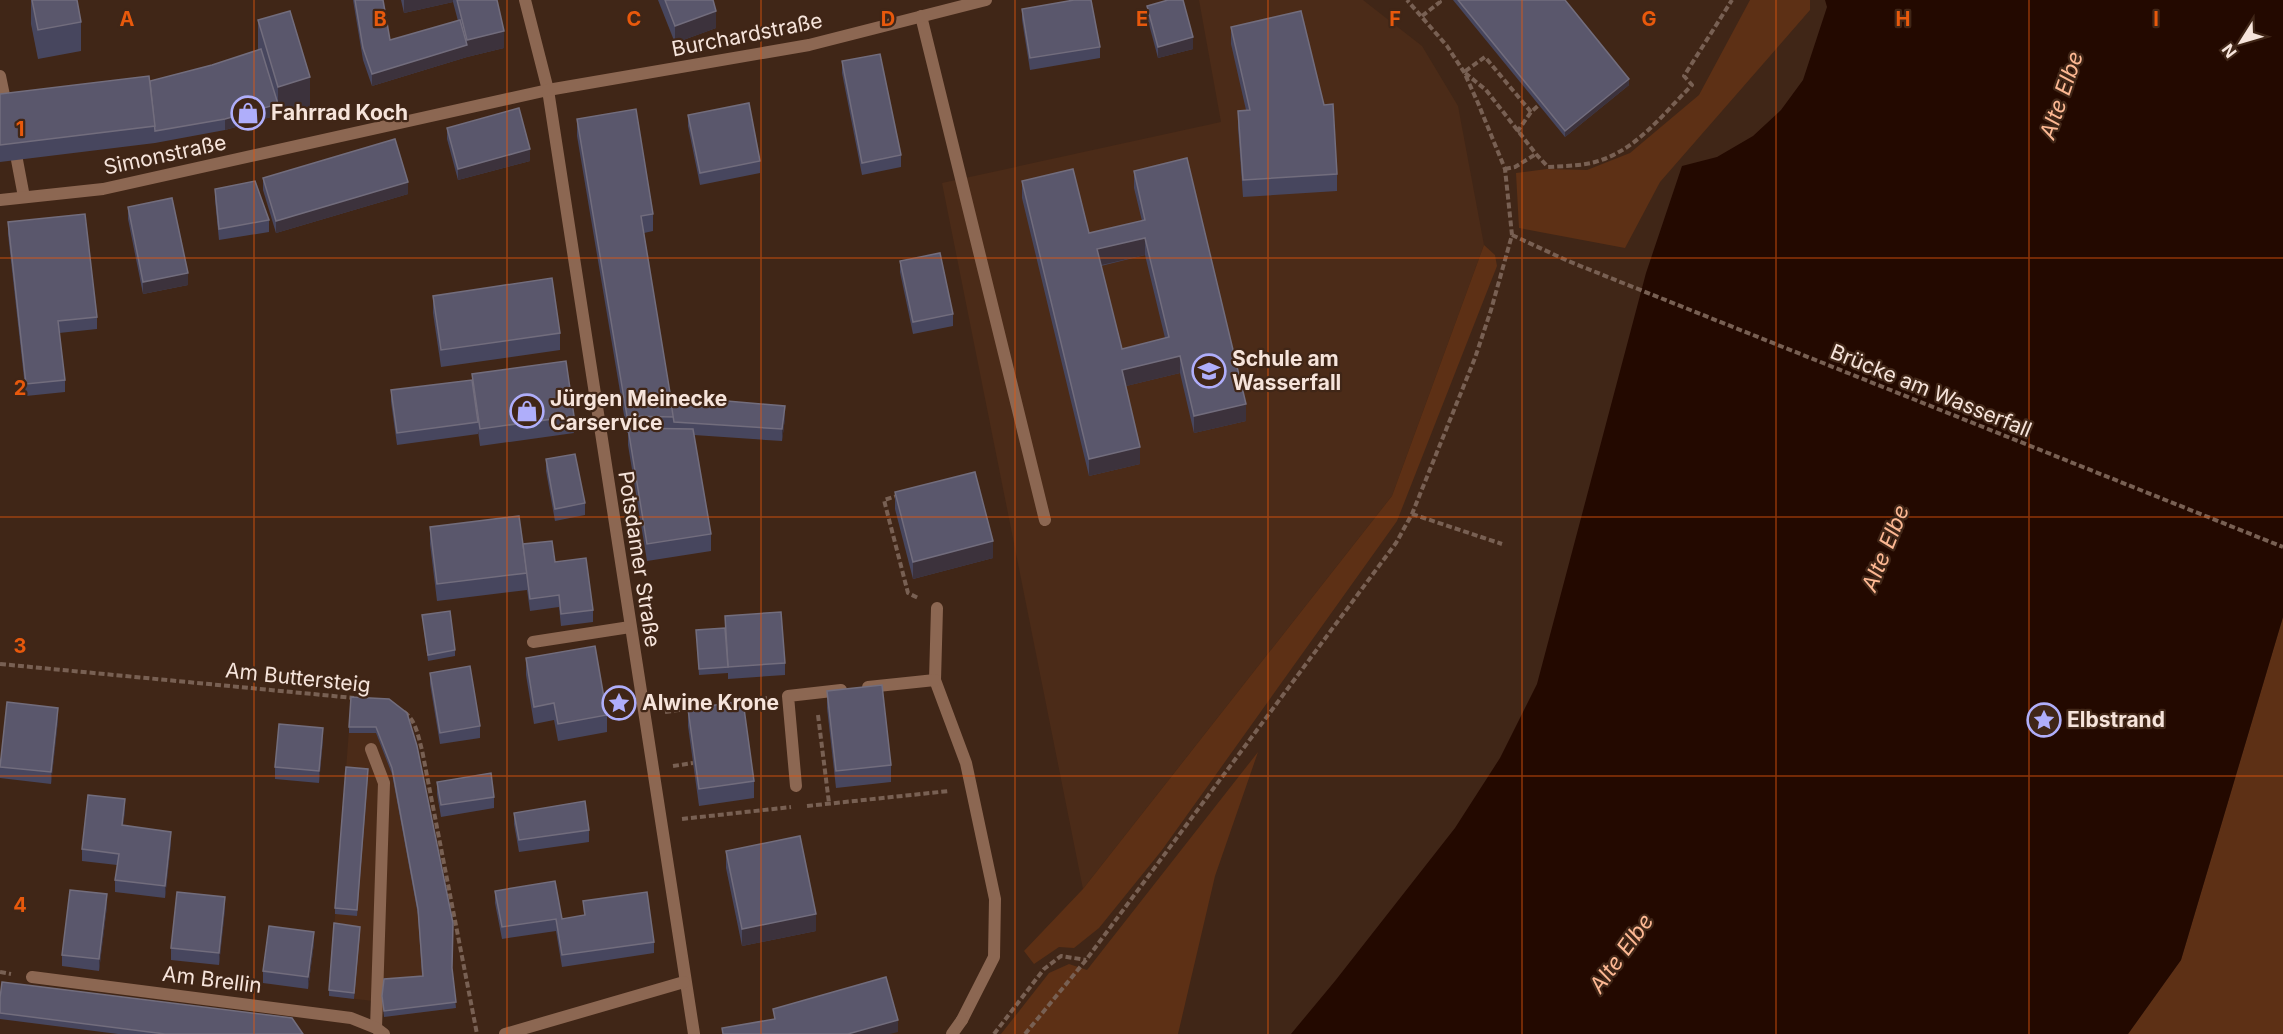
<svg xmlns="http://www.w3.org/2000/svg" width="2283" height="1034" font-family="Inter,sans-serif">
<rect width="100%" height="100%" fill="#402617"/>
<g fill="#4b2b18">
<polygon points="1199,0 1363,0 1422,46 1458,106 1484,245 1392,496 1083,889 942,183 1221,122"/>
<polygon points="351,703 384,706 453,929 452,974 456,1008 384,1017 382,1002 329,996"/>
</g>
<g fill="#5d3015">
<polygon points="1750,0 1810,0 1810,10 1660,182 1625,248 1519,228 1516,173 1547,169 1587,170 1630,153 1699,95"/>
<polygon points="1484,245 1495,255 1497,266 1397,521 1162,850 1099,928 1074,948 1059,947 1034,964 1024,951 1083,889 1392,496"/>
<polygon points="2283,617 2283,1034 2128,1034 2181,960"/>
<polygon points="1258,752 1215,876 1178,1034 1001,1034 1049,973 1069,964 1087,970"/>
</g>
<polygon fill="#230900" points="1825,0 2283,0 2283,617 2181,960 2128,1034 1291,1034 1335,981 1455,828 1500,758 1537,684 1646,273 1682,166 1717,157 1753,136 1781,110 1803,80 1827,7"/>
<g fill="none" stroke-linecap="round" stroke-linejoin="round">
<g stroke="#786053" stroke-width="4" stroke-dasharray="6 3" stroke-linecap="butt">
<polyline points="1422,16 1440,2 1438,0"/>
<path d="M1531,112L1485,57L1464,72L1486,90L1536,154L1548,167C1564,166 1580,166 1595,162C1636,151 1663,114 1692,85L1684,76L1732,0"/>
<polyline points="1517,132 1531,112 1539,105"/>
<polyline points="1505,169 1515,167 1536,154"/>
<polyline points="1512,235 1568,261 2283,547"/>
<polyline points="900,495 884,500 908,593 918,598"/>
<polyline points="1412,514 1502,544"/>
<polyline points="0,664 354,698"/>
<polyline points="739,702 767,698"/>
<path d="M404,712C416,720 418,736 422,750L477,1034"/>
<polyline points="665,712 693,708"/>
<polyline points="818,715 829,803"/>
<polyline points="673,766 693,763"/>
<polyline points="807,806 949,791"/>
<polyline points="682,819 791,807"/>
<polyline points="0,972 11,974"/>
<polyline points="994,1034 1044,969 1061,956 1086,960"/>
<polyline points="1025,1034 1086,960 1396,543 1412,514 1475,358 1491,310 1512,235 1505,169 1478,103 1464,72 1447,46 1407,0"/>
</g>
<g stroke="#8c6752" stroke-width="12">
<polyline points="921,16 1045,520"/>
<polyline points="0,76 7,110"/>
<polyline points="17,160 24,197"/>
<polyline points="937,608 935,680 966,763 995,899 994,957 962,1020"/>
<polyline points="533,642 630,627"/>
<polyline points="868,687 935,680"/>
<polyline points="371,749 384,783 376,1028"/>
<polyline points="796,786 788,696 841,690"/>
</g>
<g stroke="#8c6752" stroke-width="12">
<polyline points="525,0 548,90 694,1034"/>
<polyline points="0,200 103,189 548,90 809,45 986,0"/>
<polyline points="32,977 351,1018 376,1028 384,1034"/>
<polyline points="505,1034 684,982"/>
<polyline points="952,1034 962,1020"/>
</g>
</g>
<g fill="#47465e" fill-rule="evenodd">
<polygon points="31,0 77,0 81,22 81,51 38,59 31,24"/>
<polygon points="353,0 383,0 390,40 458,21 453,2 404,13 401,0 497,0 504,48 467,57 372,86 363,60"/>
<polygon points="658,0 713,0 716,28 675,43"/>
<polygon points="1453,0 1565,0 1629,85 1565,137"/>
<polygon points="1147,6 1193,49 1158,58 1147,17"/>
<polygon points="1022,9 1100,47 1100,58 1030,70 1022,20"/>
<polygon points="258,20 310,106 225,130 155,143 0,162 0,94 150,81 212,65 258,50"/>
<polygon points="1231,27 1337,174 1337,191 1243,197 1238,128 1238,111 1246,110 1231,44"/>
<polygon points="842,61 901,155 901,167 862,175 842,73"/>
<polygon points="688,115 760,161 760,173 700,185 688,126"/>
<polygon points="577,119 653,214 653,231 644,233 670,396 785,418 782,441 694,435 711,534 711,551 647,561 628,445 628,433 627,433 577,136"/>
<polygon points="447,128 530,161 458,180 447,139"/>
<path d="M1134,171L1246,421L1194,433L1180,373L1126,386L1140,464L1089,476L1022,198V181L1089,233L1142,221L1134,188ZM1145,255L1165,338L1122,349L1101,266Z"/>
<polygon points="263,178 408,194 276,233 263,190"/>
<polygon points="215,189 269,220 269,232 219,240 215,200"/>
<polygon points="128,207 188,285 143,294 128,219"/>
<polygon points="8,222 97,317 97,329 59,333 65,380 65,392 26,396 8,234"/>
<polygon points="900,261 953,314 953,326 913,334 900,272"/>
<polygon points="433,296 560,333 560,350 441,367 433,313"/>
<polygon points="472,374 574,416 574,433 480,446 478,431 478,434 397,445 391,402 391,390 472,380"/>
<polygon points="546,459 585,503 585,515 555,521 546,471"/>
<polygon points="895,492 993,558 913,579 895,509"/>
<polygon points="430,527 523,544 555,562 593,610 593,622 561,626 559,607 530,611 527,590 437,601 430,544"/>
<polygon points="422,615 455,650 455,656 428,661"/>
<polygon points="725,616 785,663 785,675 728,679 728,673 699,675 696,630 725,628"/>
<polygon points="526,658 607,715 607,732 558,741 554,720 534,724 526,675"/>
<polygon points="430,673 480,726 480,738 440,744 430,684"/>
<polygon points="827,691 891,765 891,782 836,788 827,708"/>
<polygon points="389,699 452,970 456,1008 384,1017 382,996 422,976 418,915 392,774 376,733 349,733 349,727"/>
<polygon points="688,709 754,781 754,798 699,806 688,726"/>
<polygon points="58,720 51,784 0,778 0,764"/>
<polygon points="323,740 319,783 275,779 275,767"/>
<polygon points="368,775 357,916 335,914 335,908"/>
<polygon points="437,782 494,797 494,808 441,817 437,794"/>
<polygon points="125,811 123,825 171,843 165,898 115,892 115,880 117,865 82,861 82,849"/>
<polygon points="514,813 589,830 589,842 519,852 514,824"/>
<polygon points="726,851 816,931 742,946 726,868"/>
<polygon points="495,891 562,919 584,915 583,901 654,942 654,953 562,967 556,931 502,939 495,903"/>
<polygon points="107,906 99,971 62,966 62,955"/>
<polygon points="225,909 219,965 171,960 171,948"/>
<polygon points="360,933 354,999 329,996 329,990"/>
<polygon points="314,943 308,989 263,983 263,971"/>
<polygon points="0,998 303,1034 118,1034 0,1019"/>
</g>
<g fill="#3c323c">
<polygon points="404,0 453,0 453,2 404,13"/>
<polygon points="716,11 716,28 675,43 675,26"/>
<polygon points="504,31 504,48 467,57 372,86 372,74 467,45 467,40"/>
<polygon points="1193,37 1193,49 1158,58 1158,47"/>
<polygon points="310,77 310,106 225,130 225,119 278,104 278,87"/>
<polygon points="1629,79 1629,85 1565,137 1565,131"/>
<polygon points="530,149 530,161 458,180 458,169"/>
<polygon points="408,182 408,194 276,233 276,221"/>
<polygon points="1145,238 1145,255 1097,266 1097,249"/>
<polygon points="188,273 188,285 143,294 143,282"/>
<polygon points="1180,356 1180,373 1122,387 1122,370"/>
<polygon points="1246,404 1246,421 1194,433 1194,416"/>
<polygon points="785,406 785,418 782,441 782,429"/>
<polygon points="1140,447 1140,464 1089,476 1089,459"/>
<polygon points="993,541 993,558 913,579 913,562"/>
<polygon points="58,708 58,720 51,784 51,772"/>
<polygon points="323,728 323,740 319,783 319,771"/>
<polygon points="125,799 125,811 122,837 122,825"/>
<polygon points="171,832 171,843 165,898 165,886"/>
<polygon points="107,894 107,906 99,971 99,959"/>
<polygon points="225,897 225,909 219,965 219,953"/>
<polygon points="816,914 816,931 742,946 742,929"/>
<polygon points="314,932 314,943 308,989 308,977"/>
<polygon points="898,1020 898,1032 890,1034 848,1034"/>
</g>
<g fill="#5a576c" stroke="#726d7d" stroke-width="1.5" fill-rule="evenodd">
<polygon points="32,0 77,0 81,22 38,30"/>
<polygon points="355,0 383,0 390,40 460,20 467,45 372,74 363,48"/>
<polygon points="457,0 497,0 504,31 467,40"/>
<polygon points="665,0 713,0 716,11 675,26"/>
<polygon points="1074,0 1091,0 1100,47 1030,58 1022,9"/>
<polygon points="1168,0 1183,0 1193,37 1158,47 1147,6"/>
<polygon points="1458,0 1565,0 1629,79 1565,131"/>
<polygon points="290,11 310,77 278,87 258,20"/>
<polygon points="1301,11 1324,105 1333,104 1337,174 1243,180 1238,111 1250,110 1231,27"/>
<polygon points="261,49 278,104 225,119 155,131 150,81 212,65"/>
<polygon points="880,54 901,155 862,163 842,61"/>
<polygon points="149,76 155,126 0,145 0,94"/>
<polygon points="749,103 760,161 700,173 688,115"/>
<polygon points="519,108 530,149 458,169 447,128"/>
<polygon points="636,109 653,214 641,216 674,417 627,416 577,119"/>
<polygon points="395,139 408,182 276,221 263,178"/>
<path d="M1187,158L1246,404L1194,416L1180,356L1122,370L1140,447L1089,459L1022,181L1073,169L1089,233L1145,220L1134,171ZM1145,238L1169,337L1122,349L1097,249Z"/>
<polygon points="255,181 269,220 219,229 215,189"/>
<polygon points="172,198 188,273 143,282 128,207"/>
<polygon points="85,214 97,317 58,321 65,380 26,384 8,222"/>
<polygon points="940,253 953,314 913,322 900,261"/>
<polygon points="552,278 560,333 441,350 433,296"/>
<polygon points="566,361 574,416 480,429 472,374"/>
<polygon points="472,380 478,422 397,433 391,390"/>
<polygon points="670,396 785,406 782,429 674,422"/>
<polygon points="628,428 693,429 711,534 647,544"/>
<polygon points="575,454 585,503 555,509 546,459"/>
<polygon points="975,472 993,541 913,562 895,492"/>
<polygon points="519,516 527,573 437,584 430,527"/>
<polygon points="552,541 555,562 586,558 593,610 561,614 559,595 530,599 523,544"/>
<polygon points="450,611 455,650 428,655 422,615"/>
<polygon points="781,612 785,663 728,667 725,616"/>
<polygon points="725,628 728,667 699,669 696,630"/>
<polygon points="595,646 607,715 558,724 554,703 534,707 526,658"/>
<polygon points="470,666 480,726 440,733 430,673"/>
<polygon points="882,685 891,765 836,771 827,691"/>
<polygon points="351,697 389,699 407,713 417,746 453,923 452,968 456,1002 384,1011 382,996 384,979 423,976 418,909 392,768 376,727 349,727"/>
<polygon points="743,701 754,781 699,789 688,709"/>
<polygon points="7,702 58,708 51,772 0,767"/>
<polygon points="279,724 323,728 319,771 275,767"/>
<polygon points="346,767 368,769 357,910 335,908"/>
<polygon points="491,773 494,797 441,805 437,782"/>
<polygon points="88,795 125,799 122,825 171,832 165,886 115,880 119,854 82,849"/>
<polygon points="585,801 589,830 519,840 514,813"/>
<polygon points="800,836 816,914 742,929 726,851"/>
<polygon points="555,881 562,919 585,915 583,901 647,892 654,942 562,955 556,919 502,927 495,891"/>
<polygon points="70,890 107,894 99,959 62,955"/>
<polygon points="177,892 225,897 219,953 171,948"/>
<polygon points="334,923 360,927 354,993 329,990"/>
<polygon points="269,926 314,932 308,977 263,971"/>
<polygon points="886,977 898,1020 848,1034 723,1034 722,1028 775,1019 773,1009"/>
<polygon points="2,982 292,1018 303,1034 165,1034 0,1013 0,998"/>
</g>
<path fill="none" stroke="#e8590c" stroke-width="1.5" stroke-opacity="0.55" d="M254,0V1034M507,0V1034M761,0V1034M1015,0V1034M1268,0V1034M1522,0V1034M1776,0V1034M2029,0V1034M0,258H2283M0,517H2283M0,776H2283"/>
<defs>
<g id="shop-ring" transform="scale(1.725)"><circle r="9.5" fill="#402617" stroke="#afaefa" stroke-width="1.5"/><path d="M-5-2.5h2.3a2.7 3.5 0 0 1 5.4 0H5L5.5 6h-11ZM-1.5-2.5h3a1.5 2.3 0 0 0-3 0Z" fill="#afaefa"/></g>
<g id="school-ring" transform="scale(1.725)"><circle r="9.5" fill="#402617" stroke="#afaefa" stroke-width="1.5"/><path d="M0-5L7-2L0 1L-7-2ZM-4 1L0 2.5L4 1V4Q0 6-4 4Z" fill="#afaefa"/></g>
<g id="sight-ring" transform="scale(1.725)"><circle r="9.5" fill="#402617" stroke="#afaefa" stroke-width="1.5"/><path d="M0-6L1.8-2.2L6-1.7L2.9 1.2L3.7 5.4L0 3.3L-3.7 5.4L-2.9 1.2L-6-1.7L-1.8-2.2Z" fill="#afaefa"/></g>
</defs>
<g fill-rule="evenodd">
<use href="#shop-ring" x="248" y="113"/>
<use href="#school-ring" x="1209" y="371"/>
<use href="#shop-ring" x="527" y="411"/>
<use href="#sight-ring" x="619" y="703"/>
<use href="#sight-ring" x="2044" y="720"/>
</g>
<g text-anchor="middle" stroke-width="4.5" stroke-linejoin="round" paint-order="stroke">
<g font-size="21" fill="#f6e4db" stroke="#402617">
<text transform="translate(747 35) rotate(-11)" y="7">Burchardstraße</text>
<text transform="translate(165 155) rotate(-12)" y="7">Simonstraße</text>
<text transform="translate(1931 391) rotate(22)" y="7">Brücke am Wasserfall</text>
<text transform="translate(639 559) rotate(81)" y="7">Potsdamer Straße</text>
<text transform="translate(298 678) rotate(6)" y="7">Am Buttersteig</text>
<text transform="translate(212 980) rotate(7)" y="7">Am Brellin</text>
</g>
<g font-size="21" font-weight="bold" fill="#f6e4db" stroke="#402617" text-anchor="start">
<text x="271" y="120">Fahrrad Koch</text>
<text x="1232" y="366">Schule am<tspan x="1232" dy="24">Wasserfall</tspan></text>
<text x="550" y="406">Jürgen Meinecke<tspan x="550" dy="24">Carservice</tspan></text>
<text x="642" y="710">Alwine Krone</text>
<text x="2067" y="727">Elbstrand</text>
</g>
<g font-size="22" font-style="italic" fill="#fdb893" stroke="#402617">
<text transform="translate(2061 95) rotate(-71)" y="8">Alte Elbe</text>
<text transform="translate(1885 548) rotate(-68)" y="8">Alte Elbe</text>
<text transform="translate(1621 953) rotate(-54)" y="8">Alte Elbe</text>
</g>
</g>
<g font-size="20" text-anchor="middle" font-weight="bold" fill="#e8590c" stroke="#402617" stroke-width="4.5" stroke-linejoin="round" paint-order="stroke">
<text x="127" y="26">A</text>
<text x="380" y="26">B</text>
<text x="634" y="26">C</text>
<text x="888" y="26">D</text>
<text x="1142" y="26">E</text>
<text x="1395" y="26">F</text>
<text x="1649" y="26">G</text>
<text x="1903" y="26">H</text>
<text x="2156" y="26">I</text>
<text x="20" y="136">1</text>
<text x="20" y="395">2</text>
<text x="20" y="653">3</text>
<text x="20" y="912">4</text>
</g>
<g transform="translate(2241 42) rotate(233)" stroke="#402617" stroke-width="4.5" paint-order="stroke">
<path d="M0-4.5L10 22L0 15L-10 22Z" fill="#f6e4db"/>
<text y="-9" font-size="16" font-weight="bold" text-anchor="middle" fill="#f6e4db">N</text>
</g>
</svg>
